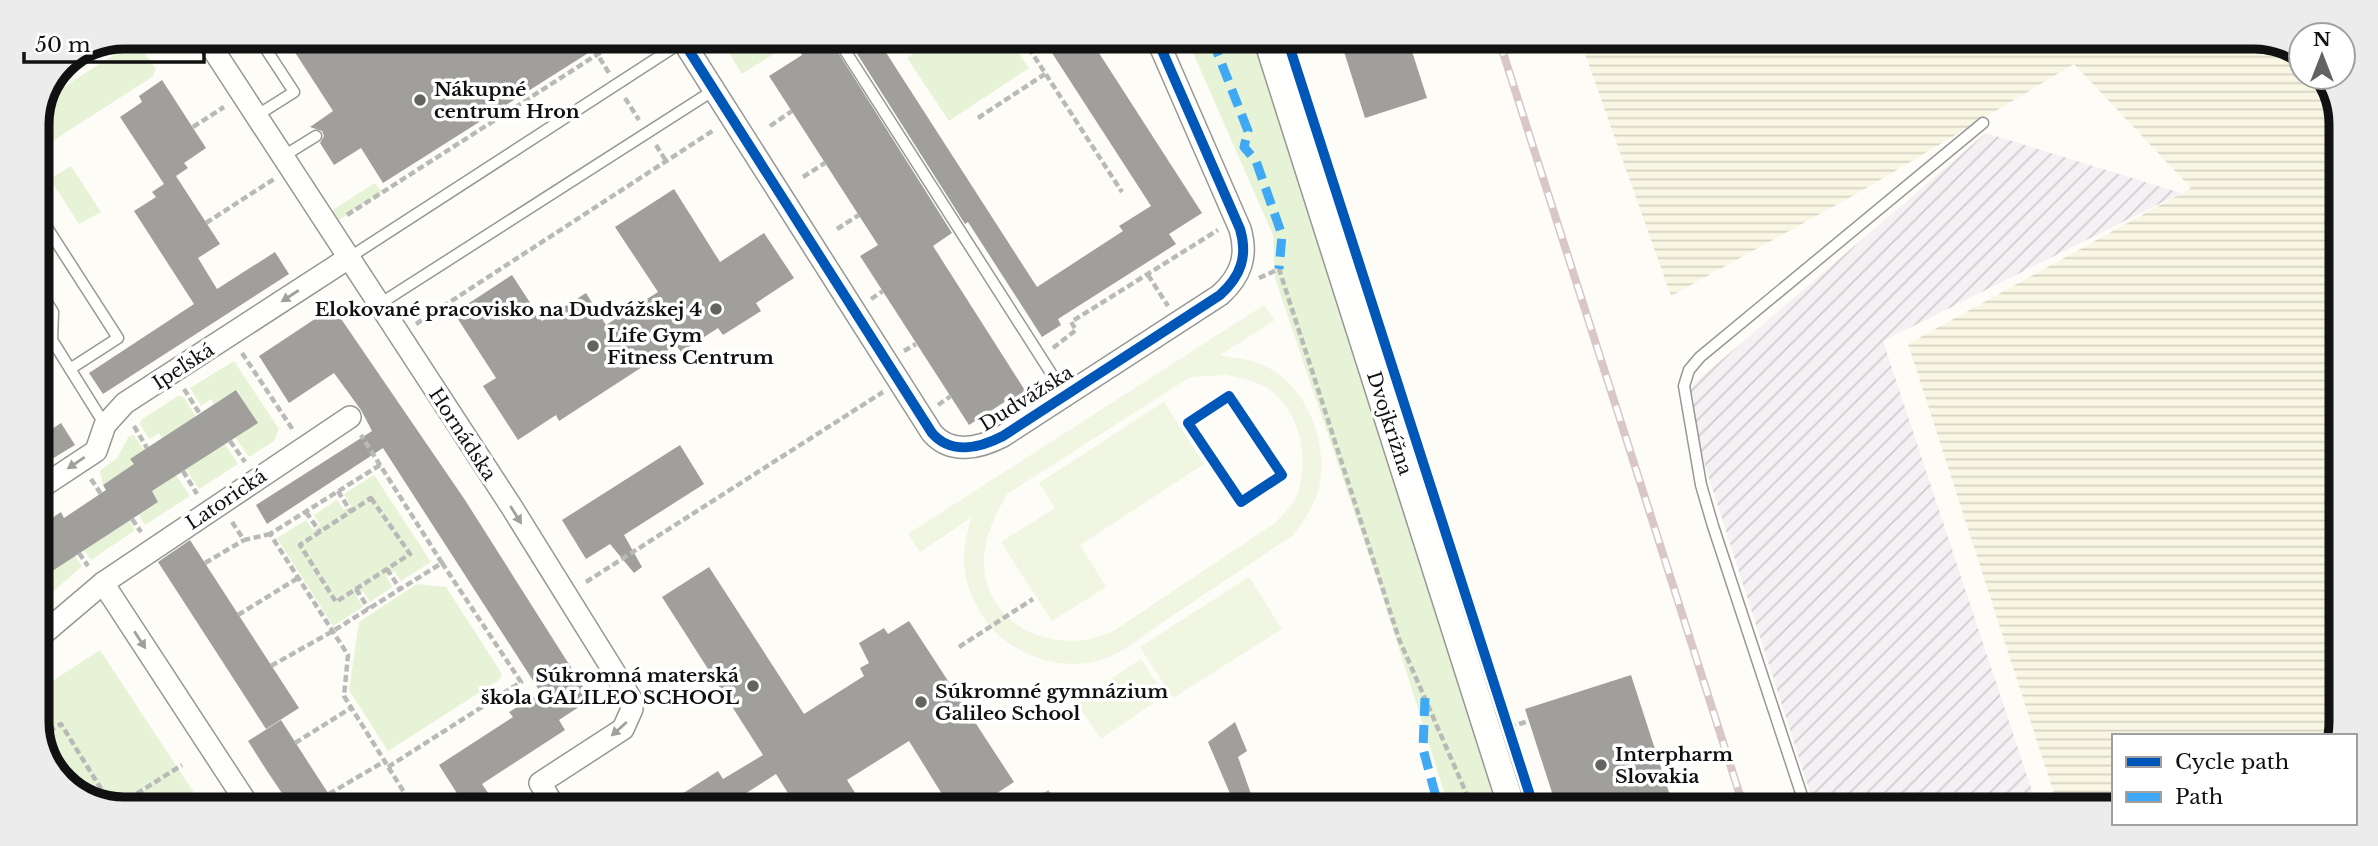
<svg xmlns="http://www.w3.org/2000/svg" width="2378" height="846" font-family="'Libre Baskerville',serif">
<defs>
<pattern id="industrial-furrows" width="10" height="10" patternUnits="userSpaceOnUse" patternTransform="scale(1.75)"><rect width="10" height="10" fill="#f5f0f3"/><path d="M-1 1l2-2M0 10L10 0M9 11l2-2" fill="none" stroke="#d1cdcf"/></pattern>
<pattern id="farmland-rules" width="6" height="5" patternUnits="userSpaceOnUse" patternTransform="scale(1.75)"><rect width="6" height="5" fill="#f9f7e4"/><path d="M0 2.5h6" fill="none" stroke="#d4d3c3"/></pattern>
</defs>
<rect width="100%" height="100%" fill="#fdfcf7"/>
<polygon fill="url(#industrial-furrows)" points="1986,133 2181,193 1883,341 2038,809 1815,808 1682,394"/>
<polygon fill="url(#farmland-rules)" points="1580,40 2282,41 2301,55 2301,77 2325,77 2341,118 2337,736 2114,736 2114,809 2059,809 1908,344 2191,188 2074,64 1858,193 1671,296"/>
<g fill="#e7f3d7">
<polygon points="124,37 131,37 51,88 63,62"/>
<polygon points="150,37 181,37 159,51"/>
<polygon points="720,38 799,38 742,74"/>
<polygon points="937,38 1009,39 1029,68 949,121 907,58"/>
<polygon points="1187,39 1252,39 1458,678 1491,792 1488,808 1449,808 1381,591 1275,278 1273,235"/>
<polygon points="136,41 156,69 152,77 37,151 37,119 46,98"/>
<polygon points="71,166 101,212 79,224 50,179"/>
<polygon points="375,183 382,193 337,221 331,211"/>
<polygon points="234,361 279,429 274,441 249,457 235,437 257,422 237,390 214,404 211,399 201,406 190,388"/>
<polygon points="37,396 54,422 37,433"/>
<polygon points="178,396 184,397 196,417 162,439 159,433 149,439 140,424 141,420"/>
<polygon points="134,435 144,450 131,459 138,470 115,484 112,479 103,485 100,471 117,458 129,436"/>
<polygon points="225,444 238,464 199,489 186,469"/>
<polygon points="176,475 190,496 145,525 139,515 158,502 152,491"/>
<polygon points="374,475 431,562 401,581 394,571 386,576 392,587 370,602 363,591 356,596 363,607 333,626 277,538 306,520 313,530 320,525 314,515 337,500 344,510 351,506 344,494"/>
<polygon points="129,521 135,530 91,560 84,550"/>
<polygon points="75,556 82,566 47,597 41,597 37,581"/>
<polygon points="417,584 446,587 502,674 499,680 388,751 349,690 359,622"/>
<polygon points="100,650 202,805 96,805 55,776 37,728 37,691"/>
</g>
<g fill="#f0f6e1" fill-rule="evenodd">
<path d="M1264,305L1275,320L1220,355C1231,358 1242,358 1252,361C1302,375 1328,436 1320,483C1316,504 1305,519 1293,535C1252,563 1210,590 1169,618C1150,630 1131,647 1111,656C1069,675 1014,658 987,622C962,587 958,557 972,517L920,552L908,534ZM1225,375C1241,378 1256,380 1270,390C1302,414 1310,463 1296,498C1292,507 1282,515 1275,523L1112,632C1063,654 996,634 985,575C980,545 993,519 1007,494L1190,377Z"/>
<polygon points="1164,402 1204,464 1080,545 1106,587 1052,621 1001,542 1055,508 1039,483"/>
<polygon points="1249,577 1282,629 1173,698 1140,647"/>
<polygon points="1141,659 1165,695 1101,739 1076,702"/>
</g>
<g fill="#a19f9c">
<polygon points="285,37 408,37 612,38 383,183 361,148 334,165 320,143 324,136 322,131 310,127 333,111"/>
<polygon points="811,38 829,38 952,233 933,246 1026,392 1008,404 1006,401 969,425 860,256 878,245 769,76 802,55 797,47"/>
<polygon points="847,38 903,38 885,51 1037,287 1123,231 1119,226 1151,206 1043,39 1090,39 1202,213 1169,234 1176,244 1058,319 1061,325 1042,337 968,222 965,224"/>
<polygon points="1340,39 1408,39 1427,98 1365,118"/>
<polygon points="162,80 206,148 184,163 188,168 176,176 220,244 198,258 217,289 275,252 289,274 103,394 89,373 194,304 134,211 156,197 152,192 164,184 120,117 142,102 139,96"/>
<polygon points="674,189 720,262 764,233 794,278 756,303 761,311 723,335 718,328 681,352 676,345 559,421 556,415 518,440 483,386 496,378 454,313 512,275 542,321 586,293 606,325 658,292 615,227"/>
<polygon points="333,307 465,500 591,699 559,720 565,730 482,784 497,806 465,806 439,765 513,717 509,712 541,693 383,448 267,524 256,505 372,431 361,410 334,373 289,403 259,356"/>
<polygon points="236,390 258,423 152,491 158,502 37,581 37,528 61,512 64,518 106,490 103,485 134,464 130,459"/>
<polygon points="61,423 75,445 37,468 37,439"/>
<polygon points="680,445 704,484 624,535 642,567 634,573 610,544 586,559 562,520"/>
<polygon points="190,540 299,708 266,729 158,562"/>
<polygon points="709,567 804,714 864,676 860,668 869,663 859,643 884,628 888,634 909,621 1014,782 976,807 950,807 909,741 847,780 859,799 848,806 796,806 776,774 737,799 741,806 663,806 718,771 723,779 763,755 662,597"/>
<polygon points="1631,675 1674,808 1557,808 1525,709"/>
<polygon points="281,720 315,773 336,805 290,805 267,771 248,741"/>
<polygon points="1235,722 1247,751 1238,757 1251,794 1231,796 1208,742"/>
</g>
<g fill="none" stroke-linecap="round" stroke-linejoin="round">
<g stroke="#979795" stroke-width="13">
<g id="service">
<polyline points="837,38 1065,395"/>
<polyline points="256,116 294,92 258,37"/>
<polyline points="282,157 316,136"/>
<polyline points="37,212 118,338 70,369"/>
<polyline points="347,259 685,40"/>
<polyline points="37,287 53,312 52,340 105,425"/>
<polyline points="378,305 714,90"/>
<polyline points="1806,808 1713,526 1701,485 1684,386 1689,370 1700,357 1983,123"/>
</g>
</g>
<g stroke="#979795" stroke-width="24">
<g id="minor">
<polyline points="205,37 511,506 631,699 632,709 623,729 540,783 554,806"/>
<path d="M681,38L932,433C951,455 980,448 1003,436L1220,295C1241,276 1248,256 1240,229L1157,39"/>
<polyline points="37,490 96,451 105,425 125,403 347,259"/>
<polyline points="103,583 248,805"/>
<polyline points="37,639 103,583 350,417"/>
</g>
</g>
<g stroke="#979795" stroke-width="29">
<polyline id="tertiary" points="1267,39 1512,808"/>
</g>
<g stroke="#b9b9b8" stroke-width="4.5" stroke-dasharray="7 3.5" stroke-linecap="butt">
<polyline points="598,38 605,49"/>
<polyline points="1023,39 1122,192"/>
<polyline points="594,49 609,73"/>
<polyline points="625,98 639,120"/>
<polyline points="978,118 1045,74"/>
<polyline points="770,126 792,111"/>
<polyline points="193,127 224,107"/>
<polyline points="656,145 666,161"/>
<polyline points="803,177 825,163"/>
<polyline points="347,215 623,38"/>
<polyline points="206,223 274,179"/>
<polyline points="837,229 859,215"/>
<polyline points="1148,275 1168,306"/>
<polyline points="1259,278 1279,269 1399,639 1471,804"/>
<polyline points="871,299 883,291"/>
<polyline points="416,324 714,130"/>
<polyline points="1053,348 1076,330 1071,322 1218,230"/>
<polyline points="904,351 916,344"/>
<polyline points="242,353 293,430"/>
<polyline points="37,366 47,359"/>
<polyline points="184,389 200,414"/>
<polyline points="938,405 951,396"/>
<polyline points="134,426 147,448"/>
<polyline points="230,441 245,462"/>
<polyline points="380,465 270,534 348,655 344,696 412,805"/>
<polyline points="183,471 197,494"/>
<polyline points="91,479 101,494"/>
<polyline points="338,491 351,512"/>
<polygon points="371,498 410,554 336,602 300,545"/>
<polyline points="42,511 51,526"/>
<polyline points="306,512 320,532"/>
<polyline points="132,519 141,532"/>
<polyline points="232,522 244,540 270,534"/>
<polyline points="79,553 88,566"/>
<polyline points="205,563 244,540"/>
<polyline points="387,569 400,589"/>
<polyline points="586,582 883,392"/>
<polyline points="356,589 369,609"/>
<polyline points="37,602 41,607"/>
<polyline points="238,615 298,578"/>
<polyline points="959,647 1033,599"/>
<polyline points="271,666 333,631 442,563 361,435"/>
<polyline points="1509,727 1529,721"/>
<polyline points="40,737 61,724 111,805"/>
<polyline points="295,743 351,708"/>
<polyline points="388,767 521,682 442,563"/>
<polyline points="329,794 385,761"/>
<polyline points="119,805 182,765"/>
<polyline points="1026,807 1051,791"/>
</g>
<use href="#service" stroke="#fffffe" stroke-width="10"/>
<use href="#minor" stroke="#fffffe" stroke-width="21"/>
<use href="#tertiary" stroke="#fffffe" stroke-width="26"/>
<g stroke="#d9c6c7" stroke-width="8">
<polyline id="rail" points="1499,40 1744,808"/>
</g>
<use href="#rail" stroke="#fff" stroke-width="5" stroke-dasharray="16" stroke-linecap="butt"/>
<g stroke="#3fa9f5" stroke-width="9" stroke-dasharray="18 9" stroke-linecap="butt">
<polyline points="1212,39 1248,131 1244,147 1256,161 1282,235 1279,269"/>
<polyline points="1425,698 1423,749 1439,808"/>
</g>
<g stroke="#fff" stroke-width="15">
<g id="cycleway">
<path d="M681,38L932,433C951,455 980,448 1003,436L1220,295C1241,276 1248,256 1240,229L1157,39"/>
<polyline points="1287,39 1534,808"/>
<polygon points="1229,396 1282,475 1241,502 1188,423"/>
</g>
</g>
<use href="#cycleway" stroke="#0057b8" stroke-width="10"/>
</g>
<defs><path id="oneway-solid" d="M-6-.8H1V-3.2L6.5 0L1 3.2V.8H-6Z" transform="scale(1.75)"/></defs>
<g fill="#a0a09f">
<use href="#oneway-solid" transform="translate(290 296) rotate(147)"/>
<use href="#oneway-solid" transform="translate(76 463) rotate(146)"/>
<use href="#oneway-solid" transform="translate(516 515) rotate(58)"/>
<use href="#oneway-solid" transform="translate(140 640) rotate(57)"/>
<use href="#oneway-solid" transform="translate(619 729) rotate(138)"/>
</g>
<g fill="#646362" stroke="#fff" stroke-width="2.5">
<circle cx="420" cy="100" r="7"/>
<circle cx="716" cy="309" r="7"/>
<circle cx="593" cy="346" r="7"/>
<circle cx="753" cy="686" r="7"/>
<circle cx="921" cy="702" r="7"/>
<circle cx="1601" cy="765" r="7"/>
</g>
<g text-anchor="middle" stroke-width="7" stroke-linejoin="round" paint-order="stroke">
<g font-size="19" font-weight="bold" fill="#111" stroke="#fff" text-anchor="start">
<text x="434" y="96">Nákupné<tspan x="434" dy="22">centrum Hron</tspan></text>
<text x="702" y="316" text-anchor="end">Elokované pracovisko na Dudvážskej 4</text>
<text x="607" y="342">Life Gym<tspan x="607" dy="22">Fitness Centrum</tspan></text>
<text x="739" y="682" text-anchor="end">Súkromná materská<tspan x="739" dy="22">škola GALILEO SCHOOL</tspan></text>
<text x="935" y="698">Súkromné gymnázium<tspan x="935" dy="22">Galileo School</tspan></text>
<text x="1615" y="761">Interpharm<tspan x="1615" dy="22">Slovakia</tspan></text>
</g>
<g font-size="19" fill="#111" stroke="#fff">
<text transform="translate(183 366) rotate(-33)" y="7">Ipeľská</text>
<text transform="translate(1026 398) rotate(-32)" y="7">Dudvážska</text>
<text transform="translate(1390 423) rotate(72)" y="7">Dvojkrížna</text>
<text transform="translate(463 434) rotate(57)" y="7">Hornádska</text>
<text transform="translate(226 499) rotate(-34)" y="7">Latorická</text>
</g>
</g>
<path d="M0 0H2378V846H0ZM124 49H2254A75 75 0 0 1 2329 124V722A75 75 0 0 1 2254 797H124A75 75 0 0 1 49 722V124A75 75 0 0 1 124 49Z" fill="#ececec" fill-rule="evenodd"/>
<path fill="none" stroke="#111" stroke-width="9" d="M124 49H2254A75 75 0 0 1 2329 124V722A75 75 0 0 1 2254 797H124A75 75 0 0 1 49 722V124A75 75 0 0 1 124 49Z"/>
<rect x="2112" y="734" width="245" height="91" fill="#ffffff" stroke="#a0a0a0" stroke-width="2"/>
<rect x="2126" y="757" width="35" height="10" fill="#0057b8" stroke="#a0a0a0" stroke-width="2"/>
<text x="2175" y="769" font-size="21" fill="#111111">Cycle path</text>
<rect x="2126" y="792" width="35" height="10" fill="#3fa9f5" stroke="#a0a0a0" stroke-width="2"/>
<text x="2175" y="804" font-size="21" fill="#111111">Path</text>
<g transform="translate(2322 56)"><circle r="33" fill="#ffffff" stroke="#a0a0a0" stroke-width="2"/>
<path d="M0-5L12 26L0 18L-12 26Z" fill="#646362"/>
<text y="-10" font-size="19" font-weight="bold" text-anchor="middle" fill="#111111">N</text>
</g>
<path d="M24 52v10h180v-10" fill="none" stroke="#111111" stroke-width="3.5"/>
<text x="35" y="52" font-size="21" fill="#111111" stroke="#ffffff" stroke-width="5" paint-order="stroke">50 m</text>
</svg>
